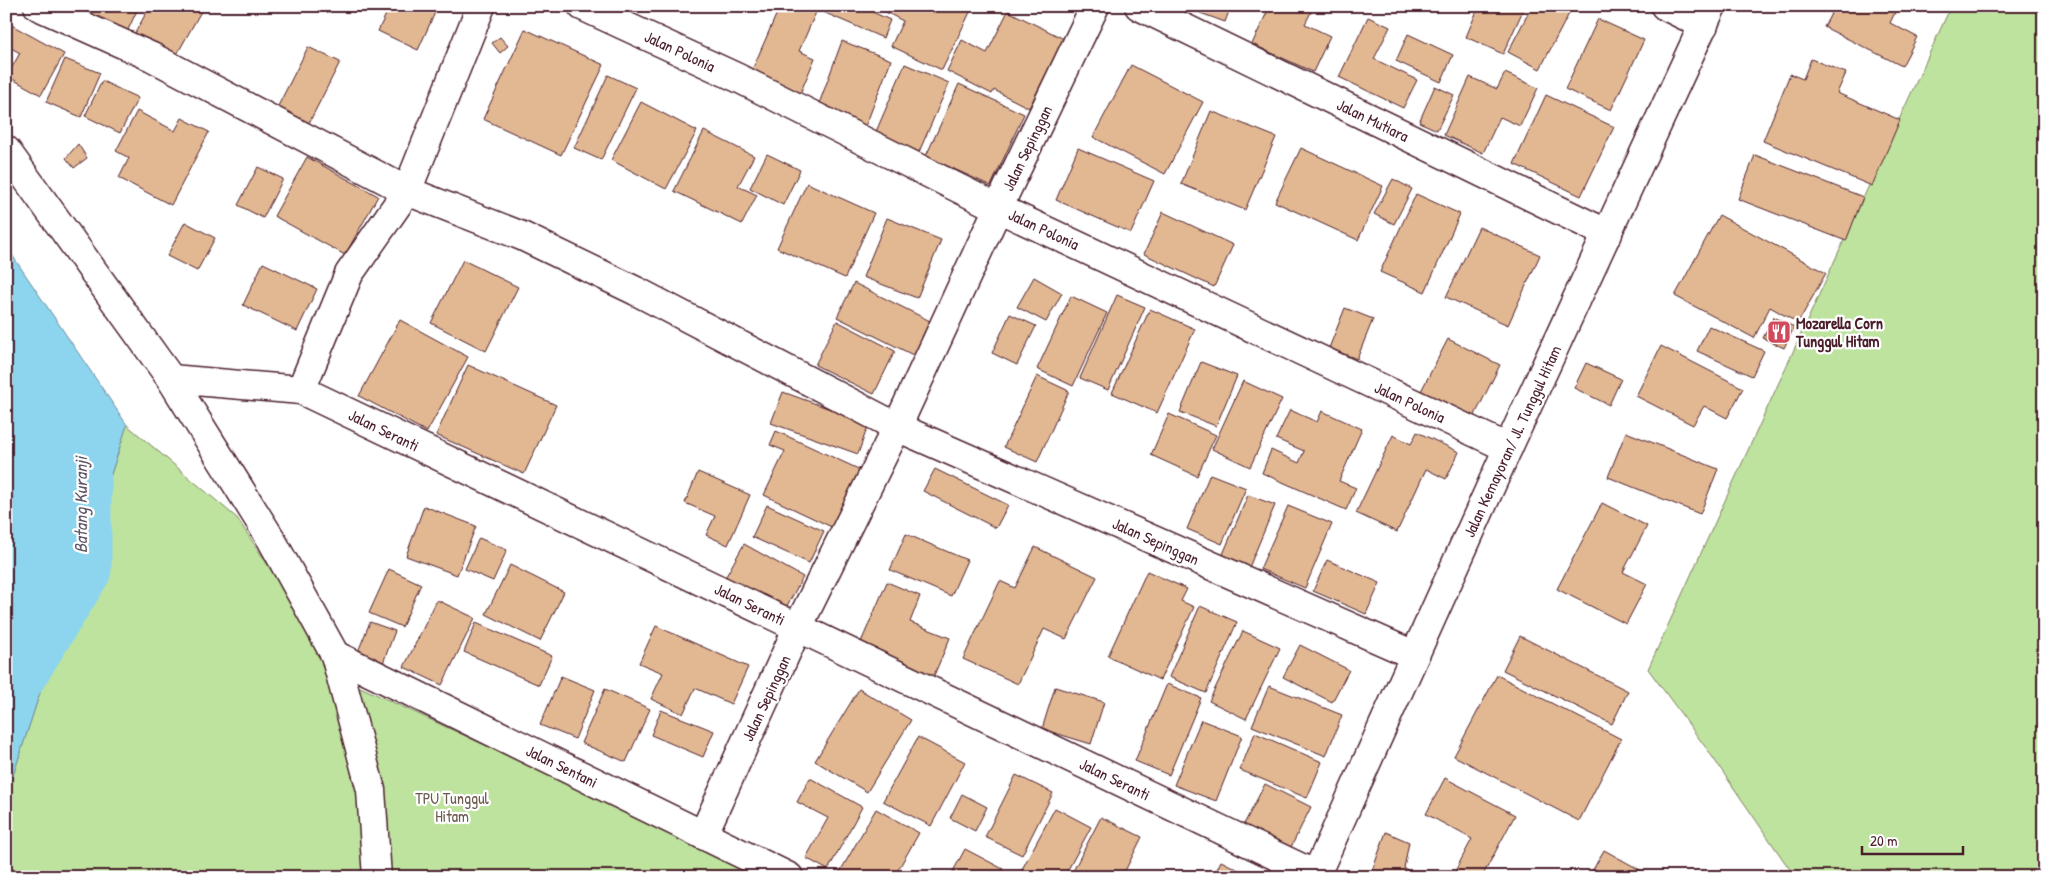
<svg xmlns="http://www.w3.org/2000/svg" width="2050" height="883" font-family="'Patrick Hand',sans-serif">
<rect width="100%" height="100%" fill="#fff"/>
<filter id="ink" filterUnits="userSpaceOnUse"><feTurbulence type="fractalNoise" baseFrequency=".02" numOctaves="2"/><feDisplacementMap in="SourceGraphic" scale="10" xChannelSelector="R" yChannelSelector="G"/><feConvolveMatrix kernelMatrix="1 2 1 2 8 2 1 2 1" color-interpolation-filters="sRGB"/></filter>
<g filter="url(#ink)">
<g fill="#bde39e" stroke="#848164">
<polygon points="1951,6 2044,6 2044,877 1795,877 1709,752 1648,669"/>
<polygon points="127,425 237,518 343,679 769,877 6,877 6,797"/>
</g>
<polygon fill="#8dd5ee" stroke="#728ca0" points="6,246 127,425 6,797"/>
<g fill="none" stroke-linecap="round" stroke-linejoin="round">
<polyline stroke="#8dd5ee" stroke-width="61" points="6,690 81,569 81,480"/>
</g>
<g fill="#e2b893" stroke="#4a1f2b">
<polygon points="96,6 139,6 127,32 92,14"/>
<polygon points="150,6 204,6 176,56 135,33"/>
<polygon points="390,6 438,6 418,50 378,31"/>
<polygon points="780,6 807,6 817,10 799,51 815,58 799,96 750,75"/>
<polygon points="826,6 870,6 868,10 890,20 883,38 823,12"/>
<polygon points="874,6 973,6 942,70 891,46 903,21"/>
<polygon points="1181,6 1231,6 1225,22"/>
<polygon points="1270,6 1314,6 1305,24 1330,36 1313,72 1252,44"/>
<polygon points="1479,6 1525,6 1503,54 1466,37"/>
<polygon points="1532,6 1573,6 1540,69 1508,52"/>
<polygon points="1835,6 1898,6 1890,23 1917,37 1902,66 1824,27"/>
<polygon points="1008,11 1064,39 1029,108 994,90 992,94 947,71 962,40 987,53"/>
<polygon points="1368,17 1390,27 1374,59 1417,80 1403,108 1339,77"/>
<polygon points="1598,19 1644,40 1611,110 1565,89"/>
<polygon points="6,22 64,54 41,95 7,76 20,53 6,45"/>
<polygon points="525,29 604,65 561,155 483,119"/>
<polygon points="1408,34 1453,55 1441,82 1396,61"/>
<polygon points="500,37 508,46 500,53 492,43"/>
<polygon points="842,41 891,60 864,130 816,112"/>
<polygon points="308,47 340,62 309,123 277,108"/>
<polygon points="65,59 100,73 81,117 46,102"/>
<polygon points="1811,59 1846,73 1837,93 1900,120 1872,186 1763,141 1790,74 1803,79"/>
<polygon points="905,64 949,83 919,152 875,134"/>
<polygon points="1131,65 1203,102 1165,174 1093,137"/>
<polygon points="1505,73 1538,88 1520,126 1500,117 1483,153 1444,135 1470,77 1497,89"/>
<polygon points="608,75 636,88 601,160 574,148"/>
<polygon points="102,81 138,98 120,133 85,116"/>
<polygon points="959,84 1024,114 991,186 926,156"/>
<polygon points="1435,86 1454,95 1437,130 1419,122"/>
<polygon points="1546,95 1614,127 1581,196 1514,164"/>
<polygon points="641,102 697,131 666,189 611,160"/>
<polygon points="137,111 175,131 182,118 209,132 171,205 119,178 129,158 116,151"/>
<polygon points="1211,111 1276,137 1245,210 1181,184"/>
<polygon points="704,131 754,156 738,186 757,195 742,224 674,191"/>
<polygon points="78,144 87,158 74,168 66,158"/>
<polygon points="1078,148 1154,181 1131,233 1056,200"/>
<polygon points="1301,148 1383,186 1358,240 1275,202"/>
<polygon points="767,154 800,170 783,205 750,188"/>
<polygon points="1755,155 1863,197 1846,241 1738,199"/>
<polygon points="307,157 378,196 345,255 274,216"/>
<polygon points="258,167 283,179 263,218 238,205"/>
<polygon points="1393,179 1412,189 1394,224 1374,214"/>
<polygon points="807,183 874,213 845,278 777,248"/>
<polygon points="1416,194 1460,214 1425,292 1380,272"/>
<polygon points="1163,212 1233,245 1214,287 1144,254"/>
<polygon points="1719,215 1826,273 1798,323 1770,307 1754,338 1675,296"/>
<polygon points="887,218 941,240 917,298 863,277"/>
<polygon points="185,222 215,238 197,271 167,256"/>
<polygon points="1479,227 1540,255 1508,325 1446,297"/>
<polygon points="463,260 518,287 486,351 431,323"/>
<polygon points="263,263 317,289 297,331 243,305"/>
<polygon points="1034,277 1062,293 1046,322 1017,307"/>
<polygon points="854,283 936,324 919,358 837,317"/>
<polygon points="1117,295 1145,307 1108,390 1080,378"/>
<polygon points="1071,296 1107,313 1073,386 1037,369"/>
<polygon points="1345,308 1373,319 1357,359 1329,348"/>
<polygon points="1150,309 1195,329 1157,413 1112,393"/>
<polygon points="1010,314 1036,326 1017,365 992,353"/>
<polygon points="1774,317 1794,327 1784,348 1763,338"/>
<polygon points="400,320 468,357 427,432 359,396"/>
<polygon points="837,321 895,351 874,394 815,365"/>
<polygon points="1709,326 1764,351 1752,376 1697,351"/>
<polygon points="1448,339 1500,365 1473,419 1420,393"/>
<polygon points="1661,346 1743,388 1727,418 1704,406 1693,425 1636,396"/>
<polygon points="1201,362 1237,376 1216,426 1180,412"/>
<polygon points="1586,363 1621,379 1609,405 1574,388"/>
<polygon points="468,365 556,405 524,474 436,435"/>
<polygon points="1037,376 1069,391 1037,462 1004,447"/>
<polygon points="1243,381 1282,399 1250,467 1212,449"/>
<polygon points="783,392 869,423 858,454 771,423"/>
<polygon points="1290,410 1317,422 1322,411 1362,429 1339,481 1356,488 1346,510 1262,473 1271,450 1299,463 1304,451 1276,439"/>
<polygon points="1169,414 1216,435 1197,476 1151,455"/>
<polygon points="776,431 865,472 838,530 764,495 785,451 770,445"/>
<polygon points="1417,432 1459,452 1446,479 1426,469 1397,532 1356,513 1393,435 1411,444"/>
<polygon points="1626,432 1718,469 1700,514 1608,477"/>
<polygon points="935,469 1008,505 996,528 923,491"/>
<polygon points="698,472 750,495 728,545 706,535 715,516 685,503"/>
<polygon points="1210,474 1246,488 1222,544 1187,529"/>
<polygon points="1248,495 1275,505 1245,577 1218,566"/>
<polygon points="1602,503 1647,526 1623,572 1647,584 1626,624 1557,589"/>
<polygon points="767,505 824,531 809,563 752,537"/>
<polygon points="424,506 476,526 457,575 406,556"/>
<polygon points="1288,506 1332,524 1305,588 1260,569"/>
<polygon points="906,534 967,560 951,596 890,570"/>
<polygon points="479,538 507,550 493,581 465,569"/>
<polygon points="744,544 803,577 784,611 725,578"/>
<polygon points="1035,547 1097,577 1066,639 1044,629 1018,684 963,659 1000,581 1015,588"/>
<polygon points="1327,560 1380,583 1366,614 1313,591"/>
<polygon points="510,565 564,592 540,641 486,614"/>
<polygon points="389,569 421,584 402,627 369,613"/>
<polygon points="1147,571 1187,589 1181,601 1194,607 1160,680 1108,656"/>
<polygon points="887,582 920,596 910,622 950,638 932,680 858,649"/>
<polygon points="437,600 475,618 442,685 404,667"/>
<polygon points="1200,606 1237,622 1206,693 1169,677"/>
<polygon points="370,622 395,631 383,663 357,654"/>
<polygon points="476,623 552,656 539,685 464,652"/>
<polygon points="656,626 748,667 731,704 695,688 683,714 651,699 663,673 639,663"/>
<polygon points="1243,631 1280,648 1246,719 1209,701"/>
<polygon points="1520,636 1628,691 1612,724 1503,670"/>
<polygon points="1300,645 1349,670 1332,702 1283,677"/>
<polygon points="1497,675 1621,739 1579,821 1454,756"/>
<polygon points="561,676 595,690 575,739 540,725"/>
<polygon points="1167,684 1201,698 1169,775 1135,761"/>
<polygon points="1269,686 1342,715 1326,756 1252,726"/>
<polygon points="1055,687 1104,702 1091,744 1042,729"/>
<polygon points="605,689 650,709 626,762 581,743"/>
<polygon points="859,689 911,720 867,792 815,761"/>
<polygon points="661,710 714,731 703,757 651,735"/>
<polygon points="1201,720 1242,736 1216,801 1174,785"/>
<polygon points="1255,733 1322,762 1307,798 1240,770"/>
<polygon points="918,737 965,762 931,826 883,801"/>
<polygon points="1016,775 1053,793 1022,855 985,837"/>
<polygon points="810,778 862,807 828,870 806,858 828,818 797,802"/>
<polygon points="1445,778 1515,815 1482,877 1452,877 1472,839 1426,814"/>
<polygon points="1265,784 1311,807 1288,853 1241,830"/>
<polygon points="962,794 987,807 975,831 950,818"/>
<polygon points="1055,808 1091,827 1064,877 1033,877 1021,871"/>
<polygon points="876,809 919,833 894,877 837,877"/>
<polygon points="1101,817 1142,837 1122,877 1070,877"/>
<polygon points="1386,832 1409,842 1404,868 1419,877 1370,877"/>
<polygon points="965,849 1003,869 998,877 950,877"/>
<polygon points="1604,850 1651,876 1589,877"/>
<polygon points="1221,861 1253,877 1213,877"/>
</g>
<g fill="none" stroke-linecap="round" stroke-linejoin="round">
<g stroke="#4a1f2b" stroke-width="31">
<g id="minor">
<polyline points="38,6 152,57 407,191 522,236 636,291 897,427 1414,655"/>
<polyline points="582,6 738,78 998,208 1508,448"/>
<polyline points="1139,6 1608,234"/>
<polyline points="1665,6 1704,25"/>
<polyline points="6,150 171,379 271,539 335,655 371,790 377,877"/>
<polyline points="171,379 301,390 1316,875"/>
<polyline points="301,390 349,274 407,191 481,6"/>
<polyline points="335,655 789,877"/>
<polyline points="703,835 798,627 897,427 998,208 1095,6"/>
<polyline points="1315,877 1508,448 1712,6"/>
</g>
</g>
<use href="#minor" stroke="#fff" stroke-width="28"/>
</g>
</g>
<defs>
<g id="restaurant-square" transform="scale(1.25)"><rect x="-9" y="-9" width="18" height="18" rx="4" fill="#d1495b" stroke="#fff"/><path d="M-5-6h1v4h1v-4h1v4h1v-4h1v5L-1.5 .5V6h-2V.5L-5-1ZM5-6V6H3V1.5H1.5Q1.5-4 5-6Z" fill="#fff"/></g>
</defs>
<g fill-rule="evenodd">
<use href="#restaurant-square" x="1779" y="332"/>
</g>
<g text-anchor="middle" stroke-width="4.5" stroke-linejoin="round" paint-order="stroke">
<g font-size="16" fill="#4a1f2b" stroke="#fff">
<text transform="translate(680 51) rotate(25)" y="6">Jalan Polonia</text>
<text transform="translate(1373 120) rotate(26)" y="6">Jalan Mutiara</text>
<text transform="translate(1027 148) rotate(-64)" y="6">Jalan Sepinggan</text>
<text transform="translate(1044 229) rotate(25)" y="6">Jalan Polonia</text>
<text transform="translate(1410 402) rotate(25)" y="6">Jalan Polonia</text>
<text transform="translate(384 430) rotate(26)" y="6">Jalan Seranti</text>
<text transform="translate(1512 441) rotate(-65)" y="6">Jalan Kemayoran/ Jl. Tunggul Hitam</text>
<text transform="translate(1156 541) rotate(24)" y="6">Jalan Sepinggan</text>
<text transform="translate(750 604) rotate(26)" y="6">Jalan Seranti</text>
<text transform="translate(766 698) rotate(-65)" y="6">Jalan Sepinggan</text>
<text transform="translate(562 766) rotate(26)" y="6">Jalan Sentani</text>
<text transform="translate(1115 779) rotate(26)" y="6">Jalan Seranti</text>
</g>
<g font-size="16" font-weight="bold" fill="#4a1f2b" stroke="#fff" text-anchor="start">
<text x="1796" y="329">Mozarella Corn<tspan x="1796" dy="18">Tunggul Hitam</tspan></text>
</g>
<g font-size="16" fill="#6c5a4e" stroke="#fff">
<text x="452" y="804">TPU Tunggul<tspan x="452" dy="18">Hitam</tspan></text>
</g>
<g font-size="18" font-style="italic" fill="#5e5666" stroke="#fff">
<text transform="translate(81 505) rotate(-90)" y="6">Batang Kuranji</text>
</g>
</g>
<rect width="2050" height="883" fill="none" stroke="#fff" stroke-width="25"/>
<rect x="12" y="12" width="2025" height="858" fill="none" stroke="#4a1f2b" stroke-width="2" filter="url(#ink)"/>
<path d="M1862 846v8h101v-8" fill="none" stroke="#4a1f2b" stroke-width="2.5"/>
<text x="1870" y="846" font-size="15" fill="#4a1f2b" stroke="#ffffff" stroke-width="4" paint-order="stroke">20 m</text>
</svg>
